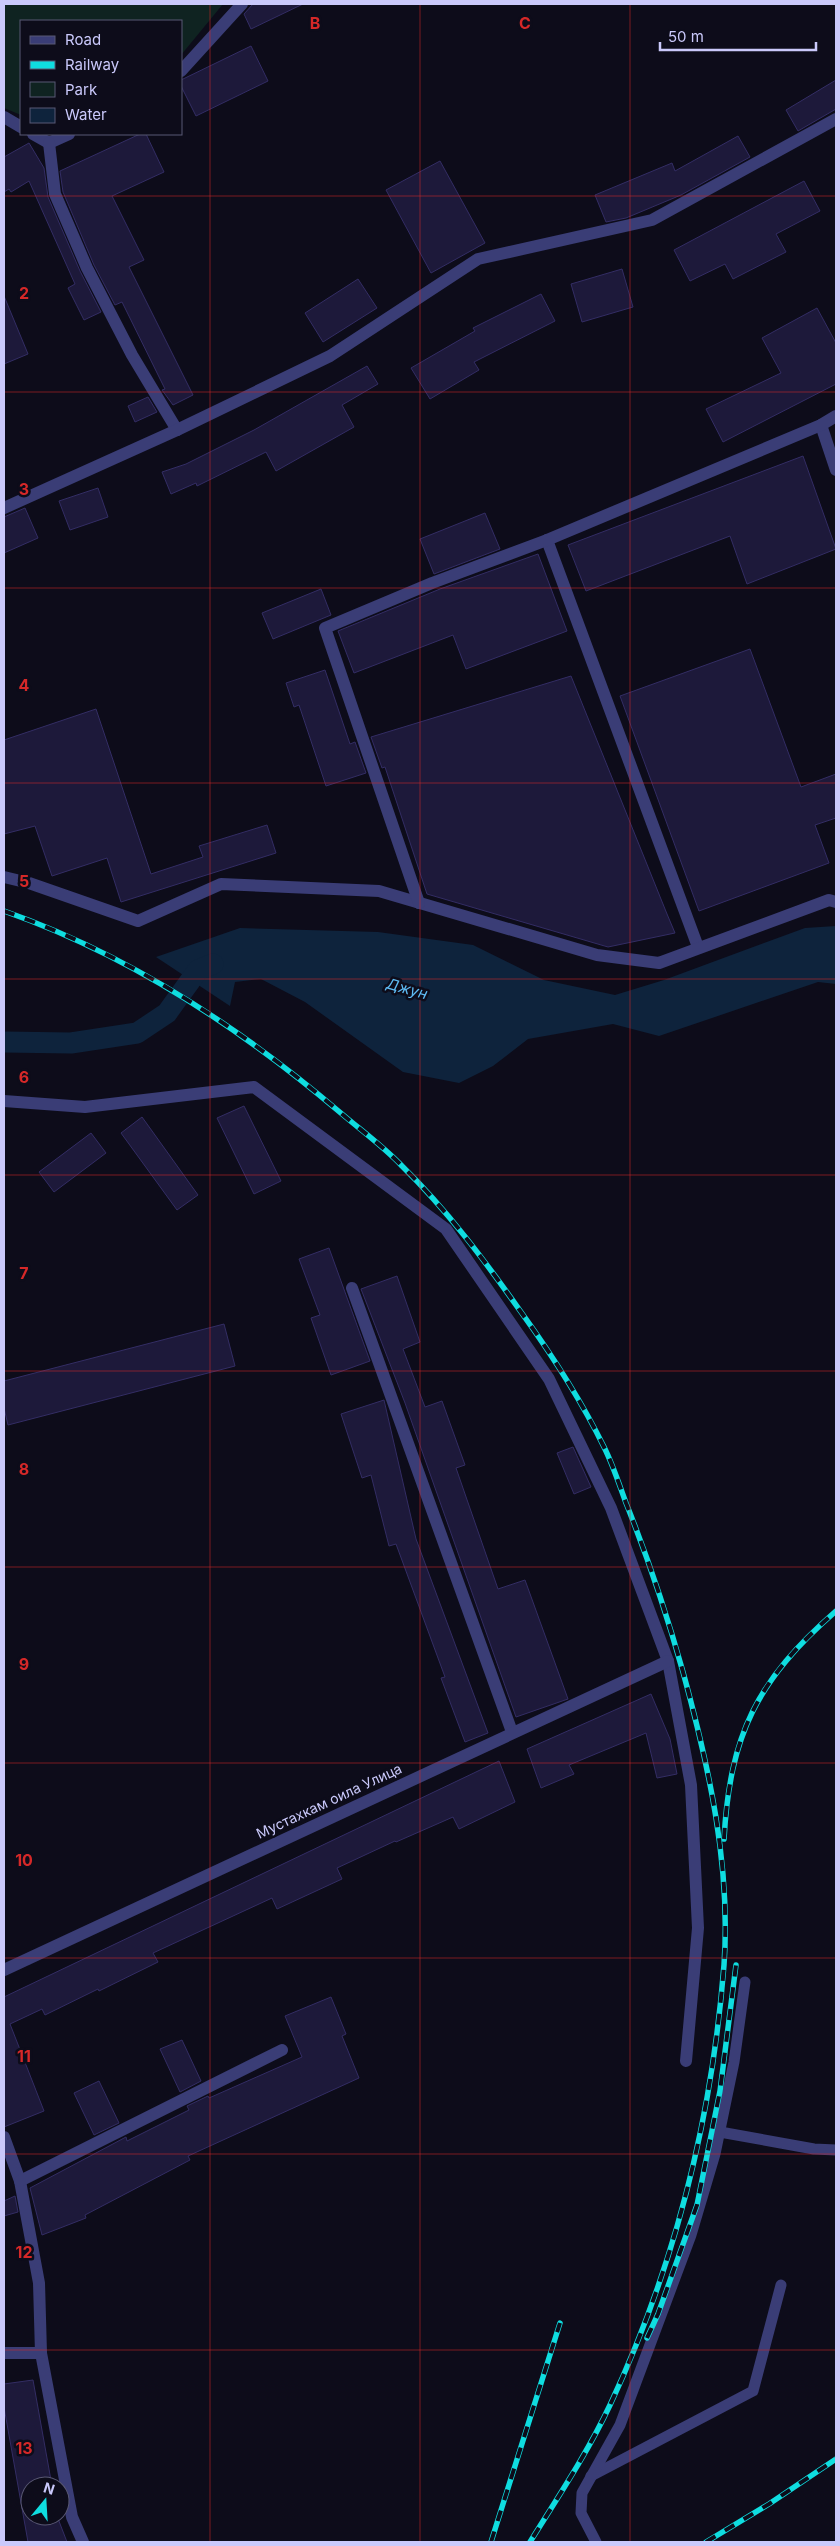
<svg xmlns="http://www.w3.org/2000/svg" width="840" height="2546" font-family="Inter,sans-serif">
<rect width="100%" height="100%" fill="#0d0c1a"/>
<polygon fill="#0f2321" points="4,4 223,4 181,55 181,21 21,21 21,115 4,108"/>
<polygon fill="#0e233c" points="836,926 836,984 818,982 659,1036 613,1024 528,1039 493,1066 459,1083 403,1072 305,1002 261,979 235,982 230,1006 156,957 240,928 378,932 473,945 544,980 615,995 664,980 805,928"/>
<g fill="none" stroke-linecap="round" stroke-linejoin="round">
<polyline stroke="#0e233c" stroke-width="21" points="4,1042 71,1043 137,1033 167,1013 198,970 213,964"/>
</g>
<g fill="#1d193a" stroke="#332d64">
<polygon points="253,4 303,4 251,29 244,14"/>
<polygon points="251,46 268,81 196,116 181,86 181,80"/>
<polygon points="836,80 836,109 798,131 786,110"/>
<polygon points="140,134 146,134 164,172 112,196 144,260 129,267 193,395 173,405 162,390 165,389 122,302 115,305 94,265 63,192 60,171"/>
<polygon points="738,136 750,157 681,195 626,218 606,222 595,195 672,163 675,171"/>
<polygon points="29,143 44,168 48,197 80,271 101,312 84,320 68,288 75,284 29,181 11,192 9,189 4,192 4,157"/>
<polygon points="440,161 485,243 431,273 386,190"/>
<polygon points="804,181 820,211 776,234 786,252 733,279 725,264 690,281 674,250"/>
<polygon points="622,269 633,307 582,322 571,284"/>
<polygon points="358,279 377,308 323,342 305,313"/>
<polygon points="541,294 555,321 474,362 479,370 430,399 411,368 475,331 473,328"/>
<polygon points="4,296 28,354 4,364"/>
<polygon points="817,308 836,343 836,384 723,442 706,409 781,373 762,338"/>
<polygon points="367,366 378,384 342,405 354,427 276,471 266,452 197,486 196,483 171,494 162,472 186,464 254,430"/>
<polygon points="148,397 157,412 135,422 128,406"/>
<polygon points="803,456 836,549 747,584 730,536 586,591 568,545"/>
<polygon points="98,488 108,517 70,530 59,501"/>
<polygon points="25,508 38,538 4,553 4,517"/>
<polygon points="485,513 500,549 434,574 420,539"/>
<polygon points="538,554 567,631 466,669 453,635 354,673 338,631 440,589"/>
<polygon points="321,589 331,615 273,639 262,613"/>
<polygon points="750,649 801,787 836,774 836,818 815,825 829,863 699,911 620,696"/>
<polygon points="325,670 350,744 355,742 366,773 326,786 299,705 294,707 286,683"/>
<polygon points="571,676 667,914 675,933 608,947 427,894 385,767 382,768 371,737"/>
<polygon points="96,709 151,874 203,857 199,846 267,825 276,853 121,902 107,858 52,876 35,826 4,834 4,740"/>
<polygon points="244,1106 281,1181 254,1194 217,1118"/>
<polygon points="142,1117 198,1195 177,1210 121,1133"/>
<polygon points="91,1133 106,1153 54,1192 39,1172"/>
<polygon points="329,1248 370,1361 331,1375 311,1318 320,1315 299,1259"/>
<polygon points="397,1276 420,1342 403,1349 425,1407 442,1401 465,1465 456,1468 498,1589 525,1580 568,1699 516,1717 405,1403 361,1289"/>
<polygon points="224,1324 235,1366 8,1425 4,1408 4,1381"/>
<polygon points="384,1400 416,1539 488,1733 465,1742 441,1678 445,1677 396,1544 389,1546 371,1475 362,1478 341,1414"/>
<polygon points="573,1447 591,1487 574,1494 557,1453"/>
<polygon points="651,1694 670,1739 677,1774 657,1778 646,1733 569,1765 574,1774 541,1788 527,1749"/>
<polygon points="499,1761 515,1802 459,1829 453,1817 396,1842 395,1841 337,1868 342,1879 277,1909 272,1898 153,1953 158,1962 99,1991 98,1989 45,2015 42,2009 10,2024 44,2111 4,2127 4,1997"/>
<polygon points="331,1997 346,2034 342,2036 359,2078 188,2156 190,2160 85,2215 86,2218 42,2235 30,2188 126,2137 127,2141 189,2110 187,2106 208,2096 209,2098 302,2057 285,2016"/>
<polygon points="182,2040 201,2081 180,2092 160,2049"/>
<polygon points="99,2081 119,2123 94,2135 74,2093"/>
<polygon points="15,2196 18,2212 4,2216 4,2201"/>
<polygon points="33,2380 52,2486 30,2486 30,2516 57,2516 67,2542 28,2542 4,2407 4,2384"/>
</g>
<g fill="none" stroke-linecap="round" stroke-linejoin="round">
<g stroke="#3a3d76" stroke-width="11">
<polyline points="720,2132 814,2149 836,2150"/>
<polyline points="591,2476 753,2391 781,2285"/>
<polyline points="596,2542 581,2513 582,2493 620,2425 691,2235 715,2154 734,2062 745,1982"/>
</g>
<g stroke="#3a3d76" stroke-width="12">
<polyline points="181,71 242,4"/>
<polyline points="4,117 21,127"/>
<polyline points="33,134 49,143 69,134"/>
<polyline points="49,143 55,194 87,268 132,355 177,430"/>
<polyline points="821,425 836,470"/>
<polyline points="4,508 177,430 330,356 478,259 652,220 836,119"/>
<polyline points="547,540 698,947"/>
<polyline points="4,877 29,883 138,921 221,884 379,891 597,955 659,963 829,900 836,902"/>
<polyline points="419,903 325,628 432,583 547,540 821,425 836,416"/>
<polyline points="4,1101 85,1107 254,1087 446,1229 549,1379 611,1508 668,1661 691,1785 698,1928 686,2061"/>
<polyline points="352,1288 512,1732"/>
<polyline points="4,1970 668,1661"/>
<polyline points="4,2137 20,2181 39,2283 41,2353 72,2517 83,2542"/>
<polyline points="20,2181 282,2050"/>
<polyline points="4,2353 41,2353"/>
</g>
<g stroke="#0fdde0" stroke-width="5.5">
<g id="rail">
<path d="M4,911C130,955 241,1028 342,1114C362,1131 384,1147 402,1166C447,1210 485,1261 521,1312C552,1355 581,1400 604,1447C613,1465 619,1484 626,1503C648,1558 667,1615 683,1672C709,1767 731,1866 724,1965C712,2118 675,2266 610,2405C588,2452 558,2497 530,2542"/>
<path d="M724,1839C730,1734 757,1680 836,1611"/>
<polyline points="647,2338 658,2314 697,2205 720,2091 736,1965"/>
<polyline points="491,2542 560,2323"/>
<polyline points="706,2542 769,2504 836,2459"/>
</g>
</g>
<use href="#rail" stroke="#0d0c1a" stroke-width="4" stroke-dasharray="11" stroke-linecap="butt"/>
</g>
<path fill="none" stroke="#d62828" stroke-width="1" stroke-opacity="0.55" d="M210,4V2542M420,4V2542M630,4V2542M4,196H836M4,392H836M4,588H836M4,783H836M4,979H836M4,1175H836M4,1371H836M4,1567H836M4,1763H836M4,1958H836M4,2154H836M4,2350H836"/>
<g text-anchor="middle" stroke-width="5" stroke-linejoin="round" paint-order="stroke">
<g font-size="14" fill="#cac9fb" stroke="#0d0c1a">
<text transform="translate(329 1801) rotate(-25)" y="5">Мустахкам оила Улица</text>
</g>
<g font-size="15" font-style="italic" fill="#5ebbf4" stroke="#0d0c1a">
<text transform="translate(407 989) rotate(16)" y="5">Джун</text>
</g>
</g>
<g font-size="16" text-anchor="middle" font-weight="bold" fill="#d62828" stroke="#0d0c1a" stroke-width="5" stroke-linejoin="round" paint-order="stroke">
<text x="315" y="29">B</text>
<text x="525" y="29">C</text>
<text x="24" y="299">2</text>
<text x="24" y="495">3</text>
<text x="24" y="691">4</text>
<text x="24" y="887">5</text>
<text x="24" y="1083">6</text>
<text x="24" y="1279">7</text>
<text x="24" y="1475">8</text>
<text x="24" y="1670">9</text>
<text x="24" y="1866">10</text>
<text x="24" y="2062">11</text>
<text x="24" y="2258">12</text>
<text x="24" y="2454">13</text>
</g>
<rect width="840" height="2546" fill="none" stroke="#cac9fb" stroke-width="10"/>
<rect x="20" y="20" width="162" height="115" fill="#0d0c1a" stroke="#595874"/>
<rect x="30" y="36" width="25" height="8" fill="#3a3d76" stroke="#595874"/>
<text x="65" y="45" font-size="15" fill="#cac9fb">Road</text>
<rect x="30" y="61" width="25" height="8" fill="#0fdde0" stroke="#595874"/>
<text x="65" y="70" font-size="15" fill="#cac9fb">Railway</text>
<rect x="30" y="82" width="25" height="15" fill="#0f2321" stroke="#595874"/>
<text x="65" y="95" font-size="15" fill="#cac9fb">Park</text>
<rect x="30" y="108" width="25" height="15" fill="#0e233c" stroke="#595874"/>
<text x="65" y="120" font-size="15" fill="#cac9fb">Water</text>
<g transform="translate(45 2501) rotate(18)"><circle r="24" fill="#0d0c1a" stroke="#595874"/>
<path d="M0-4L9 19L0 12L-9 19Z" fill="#0fdde0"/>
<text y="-8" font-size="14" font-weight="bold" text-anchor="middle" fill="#cac9fb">N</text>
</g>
<path d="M660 42v8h156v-8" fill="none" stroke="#cac9fb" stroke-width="2.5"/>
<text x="668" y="42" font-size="15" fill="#cac9fb" stroke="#0d0c1a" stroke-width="4" paint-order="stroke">50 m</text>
</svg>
